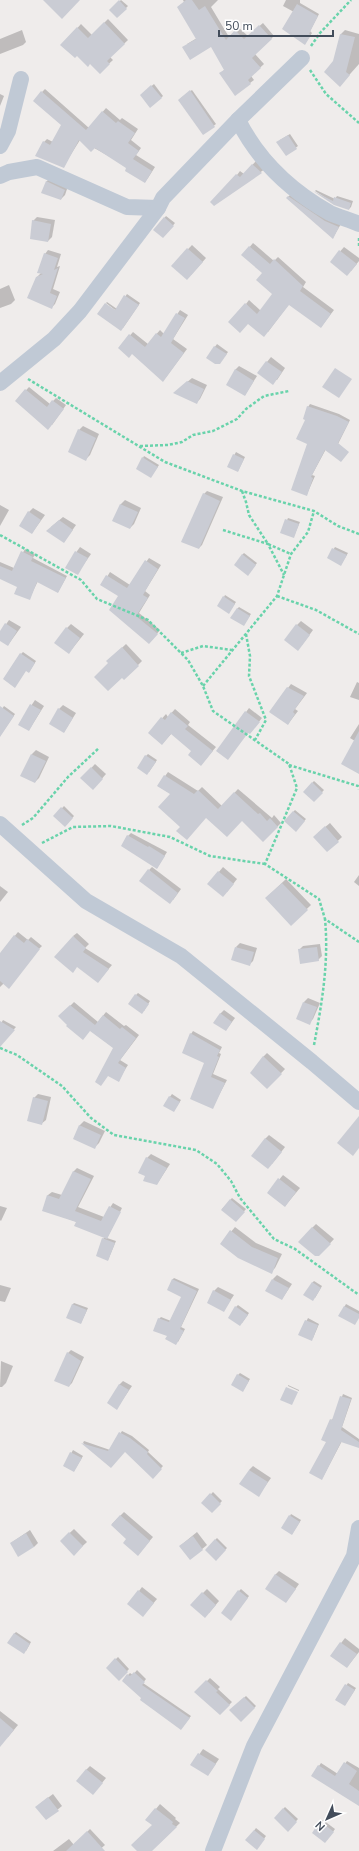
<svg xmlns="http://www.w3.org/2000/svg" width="359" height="1851" font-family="'Nunito Sans',sans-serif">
<rect width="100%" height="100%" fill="#efeceb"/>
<g fill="#0003">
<polygon points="121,0 128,6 117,17 110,10"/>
<polygon points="183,0 218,0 211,7 229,37 239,28 248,36 263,23 274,36 255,54 264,64 251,76 254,80 250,83 220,74 225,69 212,46 187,44 197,38 178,7 184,2"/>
<polygon points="286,0 300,0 300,3 319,14 310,31 312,33 306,42 294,12 283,6"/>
<polygon points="108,19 128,40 110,57 113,60 100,72 90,63 62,45 81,24 92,35"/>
<polygon points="22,30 26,42 23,45 0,54 0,39"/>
<polygon points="345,30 359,34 359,64 343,82 334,62 341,34"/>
<polygon points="154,84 163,96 150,107 141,95"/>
<polygon points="45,89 89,128 106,108 120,120 122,118 138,129 131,140 141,148 136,155 155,167 148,178 145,182 128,167 80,140 63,167 44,142 47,139 53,142 62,125 42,92"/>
<polygon points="192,90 216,124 203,134 181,98"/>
<polygon points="0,94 4,96 0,106"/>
<polygon points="290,134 298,146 286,155 280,140"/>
<polygon points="256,161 265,169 214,204 237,175 240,171 244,174"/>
<polygon points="50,178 68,186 65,195 61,199 46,182"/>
<polygon points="316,190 335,199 337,196 353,201 351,207 349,209 335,204 315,191"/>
<polygon points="292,193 341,224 335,234 287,198"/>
<polygon points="166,216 175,223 163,237 155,230"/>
<polygon points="37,217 55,220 52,237 48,241 33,221"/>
<polygon points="253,243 274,261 278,257 306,282 303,287 334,310 321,327 289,304 268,332 246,304 249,300 261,311 273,294 263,272 243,255"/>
<polygon points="192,245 206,258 191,275 172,266"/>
<polygon points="344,247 359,258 359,261 351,271 331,262"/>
<polygon points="48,250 61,254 57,267 60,266 53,289 60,292 55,304 52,307 37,277 41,273 45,254"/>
<polygon points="9,285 15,300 11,304 0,308 0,289"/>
<polygon points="127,294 140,303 123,328 119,313 106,303 107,302 117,309"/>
<polygon points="180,310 188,315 173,339 187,349 166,377 132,353 119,348 133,332 148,344 160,330 164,334"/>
<polygon points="217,344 228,352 221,361 207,358"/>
<polygon points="271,357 285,368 277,380 258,373"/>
<polygon points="239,366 257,376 245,395 235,370"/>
<polygon points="192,378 207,385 200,399 196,403 179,389"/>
<polygon points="29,387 50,404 56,398 66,405 52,425 16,401"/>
<polygon points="310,404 339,414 350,420 334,452 326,449 312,475 315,476 307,494 309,444 306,419 308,407"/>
<polygon points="83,426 99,434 90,455 86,459 79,430"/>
<polygon points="236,452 245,457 238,471 228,466"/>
<polygon points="144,456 159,465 152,475 143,458"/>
<polygon points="207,491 223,497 202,545 199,548 204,494"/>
<polygon points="125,500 141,508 134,524 130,528 114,520 121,504"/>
<polygon points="0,505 9,510 0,526"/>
<polygon points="33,508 45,515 32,533 29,512"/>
<polygon points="63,517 76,525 64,542 51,527"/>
<polygon points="288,518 300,522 294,536 282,532"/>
<polygon points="80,547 91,554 77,574 66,567"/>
<polygon points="335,547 348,553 342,563 328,558"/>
<polygon points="25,549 35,554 33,558 67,576 58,592 38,581 29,599 18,586 0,578 0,562 14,568"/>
<polygon points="244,553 257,563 250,572 242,555"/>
<polygon points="149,558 161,565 145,591 150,595 139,613 160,630 152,640 120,596 102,585 110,572 130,585"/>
<polygon points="225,595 236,602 230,611 224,597"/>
<polygon points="239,607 251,614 245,623 237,609"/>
<polygon points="9,620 21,627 8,645 0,640 0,633"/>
<polygon points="301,621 313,630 302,645 297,625"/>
<polygon points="71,624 84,634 72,649 67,628"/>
<polygon points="126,644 142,661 124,679 108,661"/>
<polygon points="23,652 36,661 29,672 21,654"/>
<polygon points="357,682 359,683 359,700 350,697"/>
<polygon points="291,684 307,693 295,709 298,711 288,724 288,688"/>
<polygon points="35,700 44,706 29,730 19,724"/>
<polygon points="63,705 76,713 64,732 59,709"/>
<polygon points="4,706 15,714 0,736 0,712"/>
<polygon points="249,708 262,718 250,733 249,732 218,751"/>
<polygon points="175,709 190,722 188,725 216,747 204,761 172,733 162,744 149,733 166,714 168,717"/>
<polygon points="359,724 359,772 355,741 350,738"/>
<polygon points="36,750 49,757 39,778 35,782 32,754"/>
<polygon points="148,754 157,760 149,772 146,756"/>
<polygon points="95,764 106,774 93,789 82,778"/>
<polygon points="168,772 198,791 202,787 222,806 238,789 272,818 274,815 281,823 263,841 242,820 207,817 181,827 171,794 158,786"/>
<polygon points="314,781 324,790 314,801 304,792"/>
<polygon points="64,806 74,816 65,826 55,816"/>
<polygon points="295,810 306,819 296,830 285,821"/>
<polygon points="330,823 342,837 327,851 318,833"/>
<polygon points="131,833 167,852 157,868 128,836"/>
<polygon points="152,867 181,889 173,900 149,870"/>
<polygon points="223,867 237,879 227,892 209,884"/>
<polygon points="359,875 359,886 354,882"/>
<polygon points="286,879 311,905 291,924 266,898"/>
<polygon points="0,886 8,892 0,902"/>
<polygon points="18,932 28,940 31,937 42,946 0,987 0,954"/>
<polygon points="77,933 89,944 85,948 112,965 98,981 73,936"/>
<polygon points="240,943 257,948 253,961 249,965 236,947"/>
<polygon points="320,944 322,956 318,960 299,950 303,946"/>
<polygon points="138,993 150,1001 144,1011 136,995"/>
<polygon points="308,998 320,1003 313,1019 309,1023 304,1002"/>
<polygon points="74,1002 98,1022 106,1012 124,1026 126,1025 139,1035 120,1060 128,1065 118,1080 114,1048 90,1030 69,1025 60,1016"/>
<polygon points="224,1010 235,1018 226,1030 220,1014"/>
<polygon points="3,1020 16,1027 6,1038 0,1035 0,1025"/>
<polygon points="193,1031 222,1047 219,1053 221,1054 213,1074 227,1080 212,1108 206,1062 191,1034"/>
<polygon points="267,1053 285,1069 267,1088 263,1057"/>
<polygon points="38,1094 51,1097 46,1120 41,1124 34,1098"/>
<polygon points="172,1094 181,1100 175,1109 164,1105"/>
<polygon points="84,1121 105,1131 99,1143 95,1147 74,1138 80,1125"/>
<polygon points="269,1135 285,1147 272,1164 265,1139"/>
<polygon points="151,1154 170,1164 157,1184 146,1176 147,1158"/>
<polygon points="77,1168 94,1176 78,1207 104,1217 113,1203 122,1208 107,1238 116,1241 108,1260 103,1239 105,1237 77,1222 43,1210 48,1195 52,1192 62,1195 74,1171"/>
<polygon points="283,1175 300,1188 285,1206 268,1193"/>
<polygon points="232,1198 246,1209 236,1221 222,1209"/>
<polygon points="0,1206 7,1208 1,1221 0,1220"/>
<polygon points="316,1224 334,1239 323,1251 312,1228"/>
<polygon points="235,1227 256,1243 282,1254 275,1268 271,1272 221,1244"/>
<polygon points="277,1275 292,1284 282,1299 273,1279"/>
<polygon points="174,1278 199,1289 181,1327 185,1329 178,1342 159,1319 161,1317 171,1321 182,1297 172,1280"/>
<polygon points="314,1281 322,1286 315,1298 312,1283"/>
<polygon points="0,1285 11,1288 5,1302 0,1301"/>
<polygon points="218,1287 234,1295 224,1310 214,1291"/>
<polygon points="74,1303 88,1308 81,1323 72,1305"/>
<polygon points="346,1304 359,1311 359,1318 339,1316"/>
<polygon points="238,1305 249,1313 242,1323 236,1307"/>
<polygon points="308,1318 319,1324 313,1338 300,1334"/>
<polygon points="71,1350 84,1357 72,1383 69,1386 68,1353"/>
<polygon points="1,1361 13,1366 6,1383 2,1387 0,1387"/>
<polygon points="240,1373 250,1379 244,1389 238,1375"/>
<polygon points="123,1381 132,1386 117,1408 119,1385"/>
<polygon points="288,1385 299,1390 299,1391 288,1386"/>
<polygon points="343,1394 352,1398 342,1427 359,1439 359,1447 342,1441 323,1477 331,1420 334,1418"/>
<polygon points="122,1431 132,1436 149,1450 148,1452 163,1466 153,1477 125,1450 111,1467 83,1443 84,1441 110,1450"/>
<polygon points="73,1450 83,1456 74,1471 64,1466"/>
<polygon points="253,1466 271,1478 258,1496 249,1470"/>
<polygon points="213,1492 222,1501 212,1512 203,1503"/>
<polygon points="124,1512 153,1537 141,1551 112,1524"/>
<polygon points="291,1514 301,1520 292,1534 290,1516"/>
<polygon points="74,1529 87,1542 74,1554 61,1541"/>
<polygon points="30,1530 38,1543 34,1547 11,1543"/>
<polygon points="197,1532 207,1545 190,1559 180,1546"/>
<polygon points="217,1538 227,1548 216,1559 206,1550"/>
<polygon points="279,1571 299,1584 286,1602 275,1575"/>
<polygon points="142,1587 157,1599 147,1611 139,1591"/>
<polygon points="207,1589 219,1601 209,1613 191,1605"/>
<polygon points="241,1589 249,1596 232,1618 239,1591"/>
<polygon points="16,1632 31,1642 26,1651 14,1634"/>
<polygon points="345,1638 359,1649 359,1652 347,1667 331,1656"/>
<polygon points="118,1657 129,1669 119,1680 107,1668"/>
<polygon points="137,1670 146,1679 143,1683 191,1716 182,1727 143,1698 123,1680 130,1673 133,1675"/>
<polygon points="210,1678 220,1687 218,1689 232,1702 220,1714 196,1692"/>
<polygon points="348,1683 356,1688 345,1705 336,1700"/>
<polygon points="246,1696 256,1706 241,1721 231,1710"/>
<polygon points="0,1711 18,1725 8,1737 0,1737"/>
<polygon points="203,1749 219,1759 208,1775 192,1765"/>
<polygon points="347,1761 359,1768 359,1805 313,1775 321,1763 338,1774"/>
<polygon points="90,1766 106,1778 97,1789 86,1770"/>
<polygon points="53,1794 62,1806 46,1819 41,1803"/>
<polygon points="160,1804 176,1818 175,1819 180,1823 151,1851 138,1851 153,1825 147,1820"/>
<polygon points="285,1807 298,1819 288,1830 275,1818"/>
<polygon points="323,1820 335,1829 327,1840 321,1822"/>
<polygon points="256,1828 266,1836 258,1847 247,1840"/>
<polygon points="90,1829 105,1845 98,1851 53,1851 69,1839 74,1845"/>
</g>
<g fill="#caccd4">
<polygon points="43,0 80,0 62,19"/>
<polygon points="119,0 127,9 117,18 109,10"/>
<polygon points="186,0 192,0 199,10 205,6 226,40 235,30 244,39 259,25 272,39 252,58 261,68 248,80 251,84 235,96 219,73 224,70 211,47 190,60 182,47 196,39 177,7"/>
<polygon points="297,4 318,16 309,34 311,35 305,45 282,29"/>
<polygon points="104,22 125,44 107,61 110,64 100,74 90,64 88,67 77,56 75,58 60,45 77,27 88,38"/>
<polygon points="340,34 355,37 346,72 350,75 340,87 324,72 333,61"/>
<polygon points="151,85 162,98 150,108 140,95"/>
<polygon points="190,90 215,127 203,135 178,100"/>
<polygon points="41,91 86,130 102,111 116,123 118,121 135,133 128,143 139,151 133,159 152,171 145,183 125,171 126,168 95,148 91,152 79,140 64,168 35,156 43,141 50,145 61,125 33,101"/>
<polygon points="288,135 297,149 286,156 276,142"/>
<polygon points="252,164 262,173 214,206 210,202 236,174 240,177"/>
<polygon points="46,181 65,190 61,200 41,193"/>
<polygon points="313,191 333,201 334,197 351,203 349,210 334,205"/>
<polygon points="288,196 325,221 339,227 333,239 286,198"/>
<polygon points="164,217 174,226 163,238 153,230"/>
<polygon points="32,220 51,224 48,242 30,239"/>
<polygon points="249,246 270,264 274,259 303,286 300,291 331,314 321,328 289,305 264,337 248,324 240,333 228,322 245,303 257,314 272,294 256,280 262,273 241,255"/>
<polygon points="187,248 203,262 187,280 171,266"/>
<polygon points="339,250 357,264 347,276 330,262"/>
<polygon points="44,253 58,258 54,270 58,268 50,293 57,296 52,309 27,298 36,277 43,274 37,273"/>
<polygon points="124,295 139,305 121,331 97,314 105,303 115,310"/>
<polygon points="176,313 185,318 171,343 184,353 163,382 132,354 129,358 118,348 129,334 145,347 156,333 161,337"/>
<polygon points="214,346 227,354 220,364 215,364 206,358"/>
<polygon points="266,361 282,372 273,385 257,373"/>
<polygon points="335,368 352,379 339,398 322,387"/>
<polygon points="235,369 254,381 245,396 226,385"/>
<polygon points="187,381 204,389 197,404 173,393"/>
<polygon points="25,389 47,407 52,400 64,409 48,430 15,401"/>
<polygon points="307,406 337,416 349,422 338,443 349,452 341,462 325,450 311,477 313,478 307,496 291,490 307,444 296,439 305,420 303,419"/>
<polygon points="78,429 96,438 86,461 68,452"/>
<polygon points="233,454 244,459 238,472 227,467"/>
<polygon points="142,457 158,467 151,478 136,469"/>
<polygon points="203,493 220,501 199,549 181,542"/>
<polygon points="120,504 138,512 130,529 112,521"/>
<polygon points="28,511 41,520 32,534 19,526"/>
<polygon points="285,519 299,524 294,538 280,533"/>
<polygon points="59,520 73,530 64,543 46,531"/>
<polygon points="332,548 347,555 341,566 327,558"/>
<polygon points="21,551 33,557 31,561 66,578 58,593 37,582 30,600 14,594 17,587 0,579 0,566 12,571"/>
<polygon points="75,551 88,558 78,575 65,568"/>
<polygon points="242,554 256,565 248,576 234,565"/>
<polygon points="145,560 158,569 143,595 148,598 136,616 158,634 149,644 109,610 118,596 100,585 106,575 127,588"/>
<polygon points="223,596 235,604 229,614 217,606"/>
<polygon points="237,608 250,616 244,626 230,618"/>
<polygon points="5,623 17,631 8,646 0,641 0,631"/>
<polygon points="296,624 310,635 298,651 284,640"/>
<polygon points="66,627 80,638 69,654 54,643"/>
<polygon points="122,647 139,666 124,680 122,678 108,691 94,677 108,663 106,661"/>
<polygon points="20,653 35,663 29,673 26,671 15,688 3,679"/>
<polygon points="287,687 304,696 293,712 295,714 288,725 269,712"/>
<polygon points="30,704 41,710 29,731 18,725"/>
<polygon points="0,706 14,716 0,737"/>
<polygon points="58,708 73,718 64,733 49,724"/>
<polygon points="245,711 260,722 250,734 248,733 228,760 216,751"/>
<polygon points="171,712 188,726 185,729 213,751 201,766 188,755 191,751 171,734 162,745 148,733 161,717 165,720"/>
<polygon points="359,731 359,774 341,764"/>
<polygon points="31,754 46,761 35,783 20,776"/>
<polygon points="145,755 156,762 147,775 137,768"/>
<polygon points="91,767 103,779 93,790 80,778"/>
<polygon points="164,775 194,794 198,790 218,809 234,792 258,814 260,813 267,821 270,818 278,827 263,842 242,821 227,837 206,818 187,840 176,831 180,827 158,807 170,794 157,786"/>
<polygon points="312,782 323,793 314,802 303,792"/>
<polygon points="61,807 73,818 65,827 53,816"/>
<polygon points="293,811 305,821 296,832 284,821"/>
<polygon points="325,826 339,842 327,852 313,837"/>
<polygon points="127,835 148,847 149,846 165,856 157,869 121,846"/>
<polygon points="148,869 178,893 170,904 139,881"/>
<polygon points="218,871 234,884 223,897 207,884"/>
<polygon points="282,883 308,910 291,926 265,898"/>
<polygon points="14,935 24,943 27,939 40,949 9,989 0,981 0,953"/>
<polygon points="73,936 86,948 83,952 109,969 98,983 77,967 73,973 54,957"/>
<polygon points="235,947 254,952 250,966 231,960"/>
<polygon points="317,947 319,961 300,964 298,949"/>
<polygon points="135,994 149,1004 142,1014 128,1004"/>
<polygon points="303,1002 317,1007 310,1025 296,1019"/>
<polygon points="70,1005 95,1025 103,1015 120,1029 122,1027 136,1038 118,1063 126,1068 119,1082 108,1076 101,1086 95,1082 113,1048 90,1031 83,1040 66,1026 67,1025 58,1016"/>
<polygon points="220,1013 232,1022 226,1031 213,1023"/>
<polygon points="0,1021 15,1030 0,1047"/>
<polygon points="190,1033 220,1050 217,1056 219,1057 211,1077 225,1083 213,1109 190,1099 204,1063 182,1053"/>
<polygon points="263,1056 282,1074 267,1089 250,1073"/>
<polygon points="169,1096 180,1102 174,1112 163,1106"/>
<polygon points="33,1097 48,1101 42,1125 27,1121"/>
<polygon points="359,1116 359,1148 353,1156 337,1143"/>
<polygon points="79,1125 101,1135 95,1149 73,1139"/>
<polygon points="265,1138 282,1152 268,1169 251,1156"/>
<polygon points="146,1157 167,1168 157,1185 143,1181 145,1176 138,1173"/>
<polygon points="73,1171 91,1179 75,1211 101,1221 109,1206 121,1212 107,1239 74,1226 76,1222 42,1211 47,1195 59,1199"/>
<polygon points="278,1178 296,1192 285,1207 267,1193"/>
<polygon points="230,1199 245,1212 236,1222 221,1210"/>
<polygon points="312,1227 331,1244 319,1256 315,1256 298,1242"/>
<polygon points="230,1230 252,1247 278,1258 272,1274 238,1258 220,1244"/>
<polygon points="102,1238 115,1243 108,1261 96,1256"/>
<polygon points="172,1279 197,1291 180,1329 184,1331 176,1345 165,1339 167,1336 153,1331 158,1318 169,1322 181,1297 167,1290"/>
<polygon points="272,1279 289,1288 282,1300 265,1291"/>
<polygon points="312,1282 321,1288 313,1301 303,1295"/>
<polygon points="213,1290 231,1300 224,1312 207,1303"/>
<polygon points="72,1304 87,1310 81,1324 66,1318"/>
<polygon points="235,1306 248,1315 240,1326 228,1318"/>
<polygon points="344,1306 359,1314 359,1318 355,1325 338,1316"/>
<polygon points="305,1320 318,1325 312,1341 298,1335"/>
<polygon points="67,1352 81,1361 69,1387 54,1381"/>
<polygon points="237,1374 249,1381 243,1392 231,1385"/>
<polygon points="119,1384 129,1390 117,1410 107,1403"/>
<polygon points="286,1387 298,1392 292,1405 280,1400"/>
<polygon points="340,1396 351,1399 341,1430 359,1442 359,1448 341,1442 322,1480 309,1473 326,1442 321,1440 330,1419 332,1420"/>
<polygon points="119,1432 130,1438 148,1452 147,1454 162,1469 153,1479 125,1452 111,1468 81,1443 108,1451"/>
<polygon points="70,1452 82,1458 74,1472 63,1466"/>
<polygon points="249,1470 268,1482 259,1497 239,1484"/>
<polygon points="210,1493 221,1504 212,1513 201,1503"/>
<polygon points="120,1515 150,1541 138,1556 123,1543 126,1539 111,1525"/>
<polygon points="289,1515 300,1522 292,1535 281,1528"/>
<polygon points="69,1532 83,1546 74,1556 60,1541"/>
<polygon points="26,1533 34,1547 18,1557 10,1543"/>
<polygon points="193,1536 203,1550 190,1560 179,1546"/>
<polygon points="215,1539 226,1550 216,1561 205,1550"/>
<polygon points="275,1574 296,1589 286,1603 265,1589"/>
<polygon points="138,1590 154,1603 143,1617 127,1604"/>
<polygon points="238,1590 248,1598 231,1621 221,1613"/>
<polygon points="202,1592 216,1605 205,1618 190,1605"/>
<polygon points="14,1633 30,1644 24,1654 7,1643"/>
<polygon points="340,1642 357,1654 347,1668 330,1656"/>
<polygon points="115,1658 128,1672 119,1681 106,1668"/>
<polygon points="134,1672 145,1682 142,1685 190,1718 181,1730 140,1700 141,1698 122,1681 127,1674 130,1676"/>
<polygon points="206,1680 218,1691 216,1692 230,1705 220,1715 194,1692"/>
<polygon points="345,1684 355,1690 345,1706 335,1700"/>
<polygon points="244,1697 255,1708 241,1722 229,1710"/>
<polygon points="0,1718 14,1730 0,1747"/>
<polygon points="198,1753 216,1764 208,1776 190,1765"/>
<polygon points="344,1762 357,1771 349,1784 359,1791 359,1806 311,1776 318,1765 335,1776"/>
<polygon points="86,1769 103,1783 93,1795 76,1781"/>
<polygon points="48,1797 59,1811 46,1820 35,1807"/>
<polygon points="155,1808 173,1822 172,1824 177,1827 152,1851 137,1851 131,1845 152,1825 145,1820"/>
<polygon points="283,1808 297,1822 288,1832 274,1818"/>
<polygon points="320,1821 334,1832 325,1843 312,1833"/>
<polygon points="254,1830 265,1839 257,1850 245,1840"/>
<polygon points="87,1831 105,1851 66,1851"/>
</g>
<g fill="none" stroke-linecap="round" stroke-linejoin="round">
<g stroke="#69d3ab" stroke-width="2.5" stroke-dasharray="3 2" stroke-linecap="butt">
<polyline points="311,46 320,33 351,0"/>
<polyline points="310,70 326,94 359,123"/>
<polyline points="359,238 359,246"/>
<polyline points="28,379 165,462 242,491 314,511 338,526 359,534"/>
<polyline points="140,446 168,445 182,442 193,435 213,431 237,419 246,409 264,396 289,391"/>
<polyline points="242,491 246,502 249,515 268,544 291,554"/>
<polyline points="223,530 268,544 284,575"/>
<polyline points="0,535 81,580 97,599 148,620 188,660 203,686 213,711 289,764 297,788 265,864 319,899 325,919 359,942"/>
<polyline points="277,596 316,610 359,634"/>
<polyline points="246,634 250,656 249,676 266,720 255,740"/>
<polyline points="181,653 203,646 232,650"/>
<polyline points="203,686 277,596 291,554 308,532 314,511"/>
<polyline points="289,765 358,786 359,789"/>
<polyline points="22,825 33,818 68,777 99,748"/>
<polyline points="42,843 73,827 111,826 170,837 210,856 265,864"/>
<path d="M314,1045C322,1003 329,962 325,919"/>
<polyline points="0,1048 17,1055 62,1086 91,1118 114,1135 196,1150 217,1164 231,1181 240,1198 274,1239 295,1249 359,1295"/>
</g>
<g stroke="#c0c9d5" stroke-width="16">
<path d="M238,120C258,160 291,191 330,213C339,217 350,220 359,224"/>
<polyline points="0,146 8,131 21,79"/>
<polyline points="0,176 9,172 37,167 127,207 158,208"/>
<polyline points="0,383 54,339 80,311 158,208 163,198 238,120 302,58"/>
<polyline points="0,824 86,901 181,956 312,1062 359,1102"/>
<polyline points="213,1851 254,1746 354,1556 359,1528"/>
</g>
</g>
<g transform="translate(327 1819) rotate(225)" stroke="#ffffff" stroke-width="3" paint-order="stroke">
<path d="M0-3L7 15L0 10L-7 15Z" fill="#424c5a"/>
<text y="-6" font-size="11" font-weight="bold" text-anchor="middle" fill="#424c5a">N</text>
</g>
<path d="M219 30v6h114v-6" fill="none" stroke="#424c5a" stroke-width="2"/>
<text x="225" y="30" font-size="12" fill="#424c5a" stroke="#ffffff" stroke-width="3" paint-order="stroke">50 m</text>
</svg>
